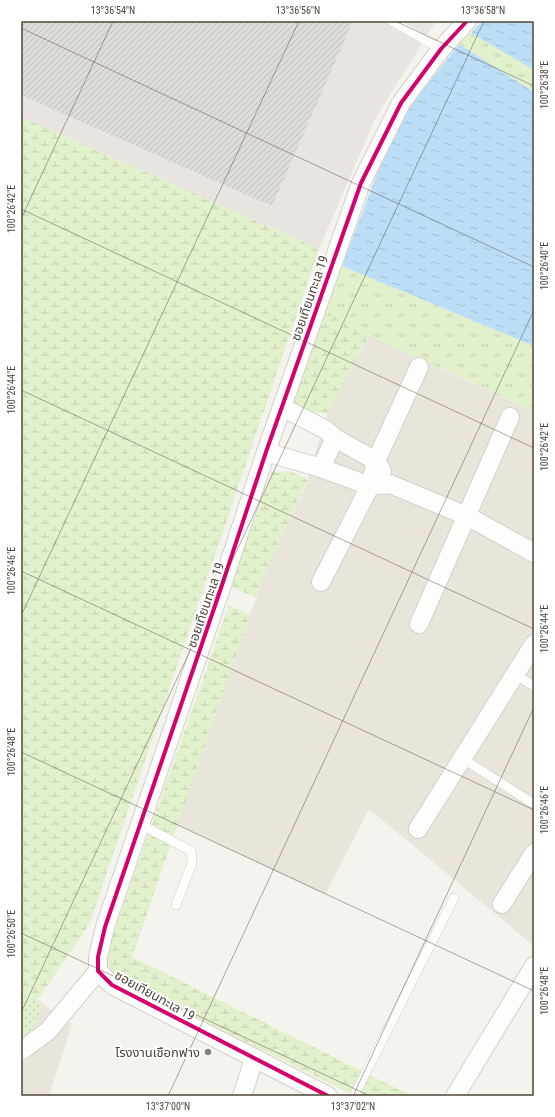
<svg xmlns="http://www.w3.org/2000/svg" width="555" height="1117" font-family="'Roboto Condensed','Noto Sans Thai',sans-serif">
<defs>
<pattern id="grass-tufts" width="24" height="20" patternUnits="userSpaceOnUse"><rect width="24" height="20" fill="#e1f1cc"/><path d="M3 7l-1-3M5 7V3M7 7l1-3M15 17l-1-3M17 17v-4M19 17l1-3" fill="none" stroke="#c3d0b0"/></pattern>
<pattern id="wetland-marsh" width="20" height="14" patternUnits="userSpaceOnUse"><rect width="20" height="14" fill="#e1f1cc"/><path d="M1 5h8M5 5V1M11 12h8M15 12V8" fill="none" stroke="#c3d0b0"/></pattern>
<pattern id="park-dots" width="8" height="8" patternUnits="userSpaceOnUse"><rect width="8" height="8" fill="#e1f1cc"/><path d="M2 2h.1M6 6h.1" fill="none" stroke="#c3d0b0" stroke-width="1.8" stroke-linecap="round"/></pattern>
<pattern id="water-ripples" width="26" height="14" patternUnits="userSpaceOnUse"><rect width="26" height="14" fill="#bbddf6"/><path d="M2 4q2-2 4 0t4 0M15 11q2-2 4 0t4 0" fill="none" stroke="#a2bfd4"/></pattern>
<pattern id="building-hatch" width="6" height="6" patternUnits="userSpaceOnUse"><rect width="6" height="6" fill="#dedcd6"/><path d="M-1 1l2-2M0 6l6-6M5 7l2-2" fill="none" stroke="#c0beb8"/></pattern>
</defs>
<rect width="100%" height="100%" fill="#f4f3ee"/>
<g fill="#e9e5db">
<polygon points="369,335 534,412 534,946 369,809 325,895 177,824 266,570 305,488 327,414"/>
<polygon points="21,995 37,1000 72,1024 49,1096 21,1096"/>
</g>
<polygon fill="#e8e4df" points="21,21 436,21 375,119 319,249 21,117"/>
<g fill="url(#grass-tufts)">
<polygon points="471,33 534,70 534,92 459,44"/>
<polygon points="342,266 534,346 534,412 369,335 335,316 322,317"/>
</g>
<g fill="url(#wetland-marsh)">
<polygon points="21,117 319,249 89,925 37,1000 21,995"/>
<polygon points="335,316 369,335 327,414 306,411 293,404 322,317"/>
<polygon points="290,471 308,480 266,570 256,597 230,587 272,472"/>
<polygon points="229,605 250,615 132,957 412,1096 355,1096 112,975 106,964 108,949"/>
</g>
<polygon fill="url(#park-dots)" points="21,995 43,1005 33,1028 21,1039"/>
<g fill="url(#water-ripples)">
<polygon points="482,21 534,21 534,70 471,33"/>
<polygon points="459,44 534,92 534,346 342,266 378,171 409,108"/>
</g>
<polygon fill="url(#building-hatch)" points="21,21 353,21 272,206 21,95"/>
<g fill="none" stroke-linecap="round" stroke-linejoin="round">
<g stroke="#d2d0cb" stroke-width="10">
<g id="lane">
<polyline points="392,21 441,49"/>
<polyline points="516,675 534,686"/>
<polyline points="463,759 534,804"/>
<polyline points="140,824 191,851 192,863 176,905"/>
<polyline points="354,1096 454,898"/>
</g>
</g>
<g stroke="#d2d0cb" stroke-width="20">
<g id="street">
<polyline points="282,407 326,430 335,438 376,461 382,471"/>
<polyline points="266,452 321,468 370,486 390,484 467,516 534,553"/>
<polyline points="321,468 335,438"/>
<polyline points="321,582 370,486 376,461 419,367"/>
<polyline points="419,624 510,417"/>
<polyline points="418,829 534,644"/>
<polyline points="502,904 534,853"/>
<polyline points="21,1051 48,1031 98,971"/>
<polyline points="242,1096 254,1059"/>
<polyline points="328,1096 112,985 98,971 98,957 105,927 220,591 266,452 361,183 401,103 441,49 467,21"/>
<polyline points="455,1096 534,966"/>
</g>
</g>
<use href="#lane" stroke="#fdfdfc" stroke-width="9"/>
<use href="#street" stroke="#fdfdfc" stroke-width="18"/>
<g stroke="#fff" stroke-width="6">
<polyline id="cycleway" points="328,1096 112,985 98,971 98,957 105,927 220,591 266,452 361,183 401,103 441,49 467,21"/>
</g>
<use href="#cycleway" stroke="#d6006c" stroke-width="4"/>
</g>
<path fill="none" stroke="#4d4537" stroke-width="1" stroke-opacity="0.45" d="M395,21L534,86M21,28L534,267M21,209L534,448M21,219L113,21M21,390L534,629M21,571L534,810M21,616L299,21M21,752L534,991M21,933L370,1096M21,1013L484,21M168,1096L534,310M353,1096L534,707"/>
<circle fill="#878277" stroke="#fff" stroke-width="1.5" cx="208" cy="1052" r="4"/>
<g text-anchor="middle" stroke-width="4" stroke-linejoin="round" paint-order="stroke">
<g font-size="13" fill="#4d4537" stroke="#fff">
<text transform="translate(309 298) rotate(-71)" y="5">ซอยเทียนทะเล 19</text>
<text transform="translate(205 605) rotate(-71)" y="5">ซอยเทียนทะเล 19</text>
<text transform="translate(155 995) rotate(29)" y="5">ซอยเทียนทะเล 19</text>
</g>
<g font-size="13" fill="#4d4537" stroke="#fff" text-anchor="end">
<text x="200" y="1057">โรงงานเชือกฟาง</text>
</g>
</g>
<rect width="555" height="1117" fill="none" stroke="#ffffff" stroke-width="44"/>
<rect x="22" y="22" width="511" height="1073" fill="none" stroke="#4d4537" stroke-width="1.5"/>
<g font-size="10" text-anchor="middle" fill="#4d4537">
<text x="113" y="14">13°36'54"N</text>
<text x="298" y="14">13°36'56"N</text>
<text x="483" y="14">13°36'58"N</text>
<text transform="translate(544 85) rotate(-90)" y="4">100°26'38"E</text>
<text transform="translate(11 209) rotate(-90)" y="4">100°26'42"E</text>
<text transform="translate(544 266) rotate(-90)" y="4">100°26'40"E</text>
<text transform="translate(11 390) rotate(-90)" y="4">100°26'44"E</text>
<text transform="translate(544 447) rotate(-90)" y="4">100°26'42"E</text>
<text transform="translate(11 571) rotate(-90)" y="4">100°26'46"E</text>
<text transform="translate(544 629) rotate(-90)" y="4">100°26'44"E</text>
<text transform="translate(11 752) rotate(-90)" y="4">100°26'48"E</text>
<text transform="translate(544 810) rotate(-90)" y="4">100°26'46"E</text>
<text transform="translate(11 934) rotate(-90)" y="4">100°26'50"E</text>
<text transform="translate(544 991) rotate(-90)" y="4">100°26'48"E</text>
<text x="168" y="1110">13°37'00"N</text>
<text x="353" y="1110">13°37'02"N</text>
</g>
</svg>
